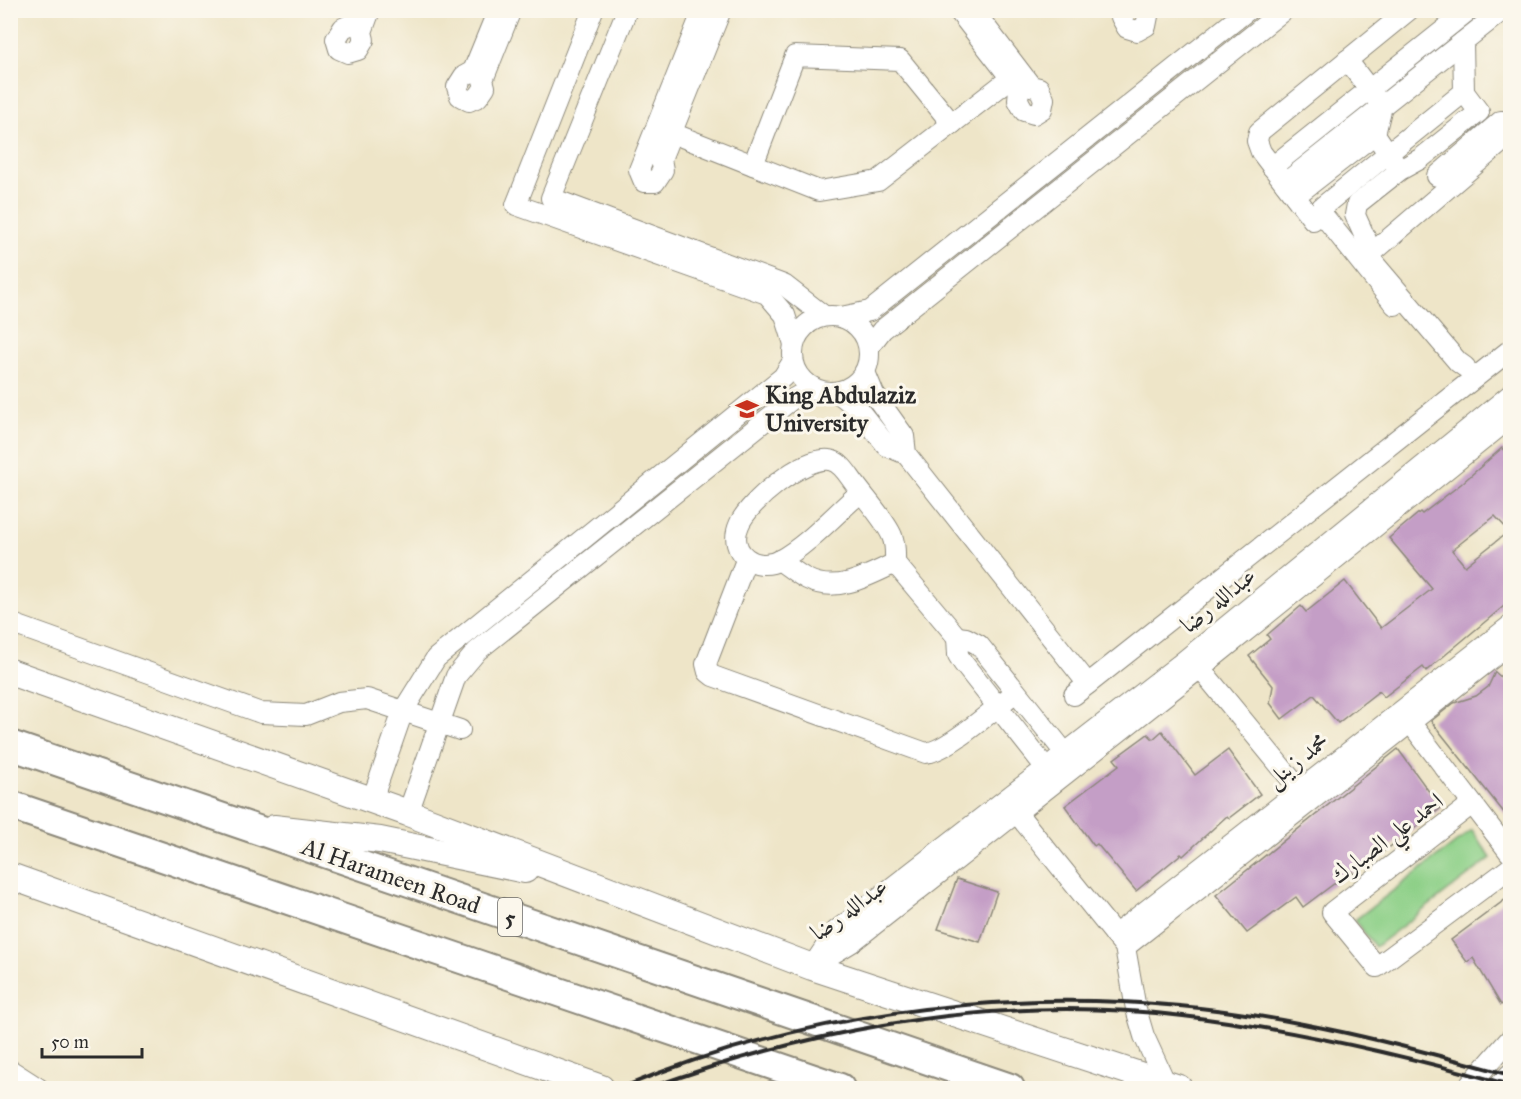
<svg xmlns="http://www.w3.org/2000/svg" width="1521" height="1099" font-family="'IM FELL Great Primer',Amiri,serif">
<rect width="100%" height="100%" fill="#fbf7ec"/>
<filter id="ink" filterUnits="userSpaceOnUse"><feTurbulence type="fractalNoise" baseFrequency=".0167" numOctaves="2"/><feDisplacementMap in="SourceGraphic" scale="12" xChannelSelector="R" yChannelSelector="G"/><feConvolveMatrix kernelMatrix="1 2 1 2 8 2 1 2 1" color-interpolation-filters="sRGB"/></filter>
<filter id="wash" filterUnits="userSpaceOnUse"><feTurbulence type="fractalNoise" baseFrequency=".008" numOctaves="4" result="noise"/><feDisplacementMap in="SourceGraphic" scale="24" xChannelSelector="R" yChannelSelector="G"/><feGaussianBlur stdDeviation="1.35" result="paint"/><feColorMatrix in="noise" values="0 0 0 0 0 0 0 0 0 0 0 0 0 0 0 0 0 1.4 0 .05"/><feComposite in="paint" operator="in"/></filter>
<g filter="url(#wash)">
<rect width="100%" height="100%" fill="#eee5c8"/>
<polygon fill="#8ed088" stroke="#5c7e5a" stroke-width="1.5" points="1472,830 1491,858 1375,947 1355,920"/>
<g id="blocks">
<g fill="#c49ec6" fill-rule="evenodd">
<path d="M1502,448L1510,458V601L1426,671L1423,667L1384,697L1379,691L1338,723L1314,695L1282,719L1270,703L1273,686L1249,656L1270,639L1267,635L1301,606L1306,612L1345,581L1381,628L1432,589L1389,538L1420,512L1422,514L1461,484ZM1495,516L1509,531L1465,566L1452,550Z"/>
<polygon points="1495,672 1510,685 1510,820 1431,721 1454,703 1476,696 1488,687"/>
<polygon points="1162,731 1195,775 1228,750 1260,794 1229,818 1227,816 1183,856 1181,854 1136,891 1097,844 1094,846 1065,806 1119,765 1114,759 1148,734 1153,739"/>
<polygon points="1398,749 1441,808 1354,874 1351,871 1303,907 1296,897 1247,933 1216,895"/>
<polygon points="957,879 997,892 980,942 938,929"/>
<polygon points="1510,896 1510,998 1501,1005 1473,958 1467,962 1451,940"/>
</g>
</g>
</g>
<g filter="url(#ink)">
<use href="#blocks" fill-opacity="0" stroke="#8c887a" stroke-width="1.5"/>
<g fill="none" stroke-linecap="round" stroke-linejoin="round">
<g stroke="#8c887a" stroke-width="22">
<g id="minor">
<polyline points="358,10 352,24 343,28 336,39 339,49 348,53 358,50 364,40 362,32 370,10"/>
<polyline points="498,10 473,71 464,76 457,87 460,96 469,101 478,97 485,87 483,80 511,10"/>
<polyline points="593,10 516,205 767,294 785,315 794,344"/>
<polyline points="627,10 551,198 784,285 824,316"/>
<polyline points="703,10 639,170 644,182 655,182 663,170 661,159 721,10"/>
<polyline points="958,10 1019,89 1018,100 1024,111 1034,114 1042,109 1044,99 1039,88 1031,86 973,10"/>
<polyline points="1122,10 1121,17 1127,28 1137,31 1146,26 1148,16 1145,10"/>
<polyline points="1347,60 1382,106 1375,134 1396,165"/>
<polyline points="672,133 819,191 878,181 1011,78"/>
<polyline points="753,165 795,56 900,60 952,124"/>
<polyline points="1272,167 1469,10"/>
<polyline points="1437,176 1501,121 1510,122"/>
<polyline points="1285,183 1503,10"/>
<polyline points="1295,196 1375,134"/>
<polyline points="1313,220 1261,152 1257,141 1259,132 1409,10"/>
<polyline points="1372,253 1355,215 1357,204 1400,170 1420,159 1479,112 1464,92"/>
<polyline points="1395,305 1323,215 1322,207 1464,92 1463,42"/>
<circle cx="831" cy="354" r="38"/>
<polyline points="841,317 870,311 1248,10"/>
<polyline points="869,347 882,330 1284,10"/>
<polyline points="1465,367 1458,362 1372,261 1370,257 1372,253 1510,135"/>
<polyline points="837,392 857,408 887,446 906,454 904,436 874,394 865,372"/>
<polyline points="906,454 1088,684"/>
<path d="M861,492C836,513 809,544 780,560C756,573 727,553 739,525C748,502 803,457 829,460C841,461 848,475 855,484C865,498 886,521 892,536C896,545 895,554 895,563"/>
<path d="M746,560L706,664L708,672L713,676L926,753C951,749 994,708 1016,692"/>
<path d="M779,560C788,566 797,574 807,579C836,594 868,576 895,563L957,637"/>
<polyline points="10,623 261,713 306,715 339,702 367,699 460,730"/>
<polyline points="1200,668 1300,790"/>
<polyline points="1074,695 1510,350"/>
<polyline points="1403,713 1510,853"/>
<polyline points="1046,768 963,663 958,655 957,637 966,638 979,645 1065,753"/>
<polyline points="372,800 403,711 436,658 783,377 793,361"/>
<polyline points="1472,804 1332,912 1377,967 1510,868"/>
<polyline points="1016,812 1125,947 1136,1009 1144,1036 1166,1084"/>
<polyline points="408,813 456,676 477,651 791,400 812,388"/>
<polyline points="1115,935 1510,626"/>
<polyline points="1125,947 1510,644"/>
<polyline points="819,962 852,942 1200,668 1510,418"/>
<polyline points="812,967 836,931 1179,665 1510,395"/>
<polyline points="10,1070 38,1088"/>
<polyline points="1467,1088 1510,1039"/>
<polyline points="1497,1088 1510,1074"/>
</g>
</g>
<g stroke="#8c887a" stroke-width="28">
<g id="major">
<polyline points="10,672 408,813 812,967 1179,1088"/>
<polyline points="274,828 380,840 525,870"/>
<polyline points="10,876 601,1088"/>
</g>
</g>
<g stroke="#8c887a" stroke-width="32">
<g id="highway">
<polyline points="10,745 1010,1088"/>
<polyline points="10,805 840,1088"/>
</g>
</g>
<use href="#minor" stroke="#fff" stroke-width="20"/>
<use href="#major" stroke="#fff" stroke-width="26"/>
<use href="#highway" stroke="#fff" stroke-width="28"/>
<g stroke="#2b2b2b" stroke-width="4">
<path d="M621,1088C797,1014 990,989 1180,1006C1292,1016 1402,1045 1510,1075"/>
<path d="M649,1088C820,1026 1000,994 1183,1016C1294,1029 1403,1055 1510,1085"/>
</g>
</g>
</g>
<defs>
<g id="university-bare" transform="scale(1.8)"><path d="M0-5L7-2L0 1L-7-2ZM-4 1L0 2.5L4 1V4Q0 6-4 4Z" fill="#c8321e" stroke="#fbf7ec" stroke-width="2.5" paint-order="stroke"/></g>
</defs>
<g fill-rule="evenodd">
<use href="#university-bare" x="747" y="409"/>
</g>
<g text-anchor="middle" stroke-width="6" stroke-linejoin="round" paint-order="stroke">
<rect fill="#fbf7ec" stroke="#696865" stroke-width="1.5" x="498" y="898" width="24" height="38" rx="4.5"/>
<g font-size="22" font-weight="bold" fill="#2b2b2b">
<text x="510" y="925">5</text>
</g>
<g font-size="24" font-weight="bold" fill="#2b2b2b" stroke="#fbf7ec" text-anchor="start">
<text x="765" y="403">King Abdulaziz<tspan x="765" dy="28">University</tspan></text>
</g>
<g font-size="24" fill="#2b2b2b" stroke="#fbf7ec">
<text transform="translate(1218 600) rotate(-39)" y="8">عبدالله رضا</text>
<text transform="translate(1297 760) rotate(-38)" y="8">محمد زينل</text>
<text transform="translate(1387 838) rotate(-37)" y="8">احمد علي الصبارك</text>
<text transform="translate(391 876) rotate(19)" y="8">Al Harameen Road</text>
<text transform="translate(849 909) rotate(-36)" y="8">عبدالله رضا</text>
</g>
</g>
<rect width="1521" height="1099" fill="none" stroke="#fbf7ec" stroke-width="36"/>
<path d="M42 1048v9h100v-9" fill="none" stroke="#2b2b2b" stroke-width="3"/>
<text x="51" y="1048" font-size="18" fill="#2b2b2b" stroke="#fbf7ec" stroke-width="4.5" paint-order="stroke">50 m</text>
</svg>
